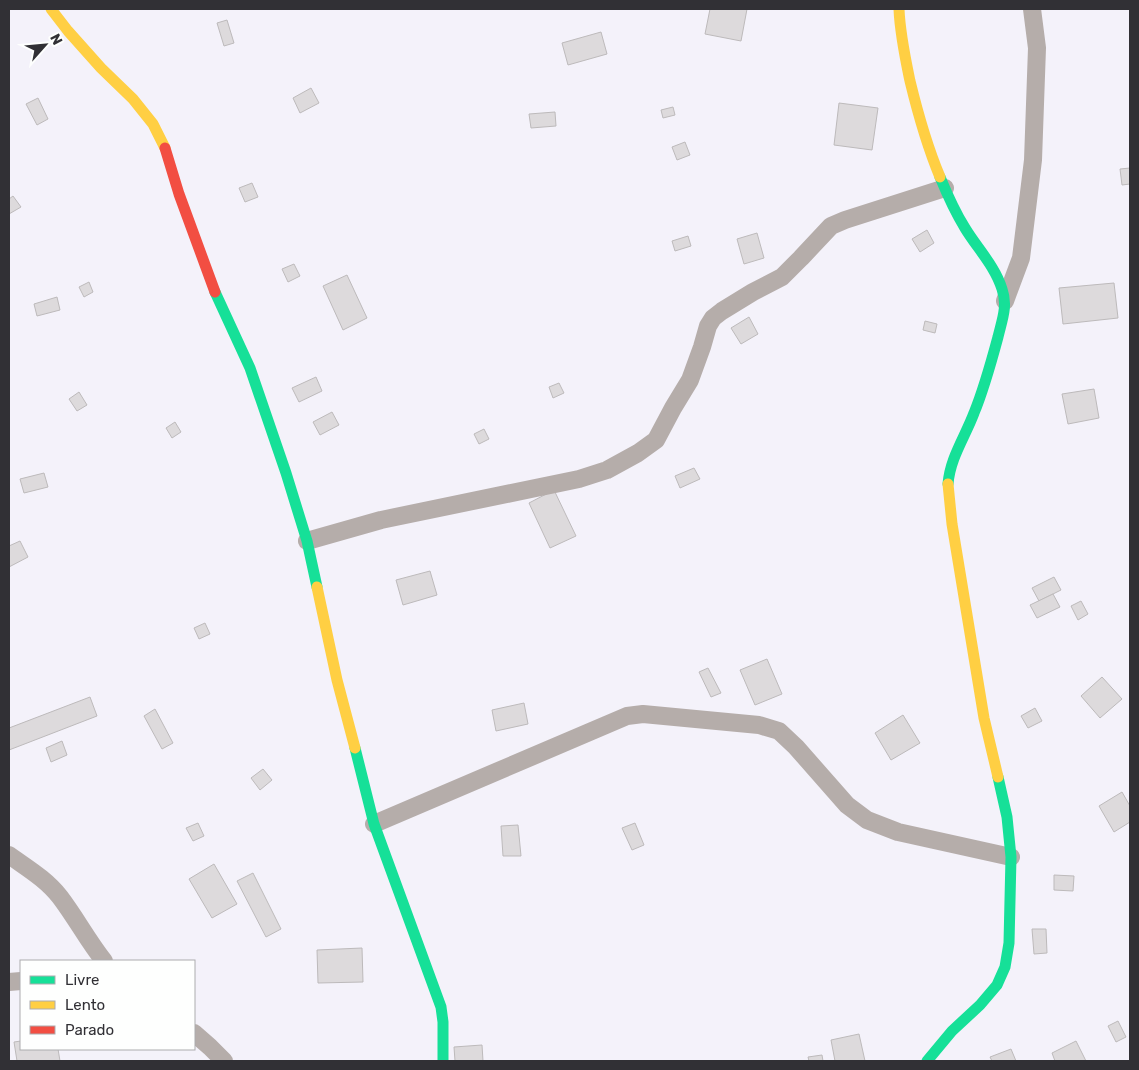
<svg xmlns="http://www.w3.org/2000/svg" width="1139" height="1070" font-family="Rubik,sans-serif">
<rect width="100%" height="100%" fill="#f4f2fa"/>
<g fill="#dddadc" stroke="#bdbabb">
<polygon points="710,9 747,9 741,41 705,34"/>
<polygon points="227,20 234,43 224,46 217,23"/>
<polygon points="601,32 607,54 568,65 562,43"/>
<polygon points="311,88 319,103 300,113 293,98"/>
<polygon points="38,98 48,119 37,125 26,104"/>
<polygon points="839,103 878,108 872,150 834,145"/>
<polygon points="673,107 675,115 663,118 661,110"/>
<polygon points="555,112 556,126 531,128 529,114"/>
<polygon points="685,142 690,155 677,160 672,147"/>
<polygon points="1130,168 1130,184 1122,185 1120,169"/>
<polygon points="252,183 258,197 245,202 239,188"/>
<polygon points="13,196 21,207 9,214 9,199"/>
<polygon points="927,230 934,243 920,252 912,239"/>
<polygon points="757,233 764,258 744,264 737,239"/>
<polygon points="688,236 691,246 675,251 672,241"/>
<polygon points="294,264 300,276 288,282 282,269"/>
<polygon points="347,275 367,318 343,330 323,286"/>
<polygon points="89,282 93,292 84,297 79,287"/>
<polygon points="1114,283 1118,318 1063,324 1059,288"/>
<polygon points="57,297 60,310 37,316 34,304"/>
<polygon points="749,317 758,334 741,344 731,328"/>
<polygon points="925,321 937,324 935,333 923,330"/>
<polygon points="316,377 322,391 299,402 292,388"/>
<polygon points="559,383 564,393 553,398 549,387"/>
<polygon points="1094,389 1099,418 1068,424 1062,394"/>
<polygon points="79,392 87,405 77,411 69,399"/>
<polygon points="332,412 339,425 320,435 313,422"/>
<polygon points="175,422 181,432 172,438 166,428"/>
<polygon points="484,429 489,439 479,444 474,434"/>
<polygon points="694,468 700,479 680,488 675,476"/>
<polygon points="44,473 48,487 24,493 20,479"/>
<polygon points="554,490 576,536 550,548 529,503"/>
<polygon points="20,541 28,557 9,567 9,546"/>
<polygon points="430,571 437,595 403,605 396,580"/>
<polygon points="1054,577 1061,590 1039,601 1032,588"/>
<polygon points="1053,594 1060,607 1037,618 1030,605"/>
<polygon points="1081,601 1088,614 1078,620 1071,606"/>
<polygon points="205,623 210,634 199,639 194,628"/>
<polygon points="767,659 782,694 755,705 740,670"/>
<polygon points="708,668 721,693 711,697 699,672"/>
<polygon points="1102,677 1122,699 1100,718 1081,696"/>
<polygon points="90,697 97,716 9,750 9,728"/>
<polygon points="524,703 528,724 496,731 492,710"/>
<polygon points="1035,708 1042,721 1028,728 1021,716"/>
<polygon points="155,709 173,743 162,749 144,716"/>
<polygon points="903,715 920,743 891,760 875,733"/>
<polygon points="62,741 67,755 51,762 46,748"/>
<polygon points="263,769 272,780 260,790 251,778"/>
<polygon points="1122,792 1130,806 1130,822 1114,832 1099,806"/>
<polygon points="198,823 204,836 193,841 186,828"/>
<polygon points="635,823 644,845 632,850 622,828"/>
<polygon points="518,825 521,856 503,856 501,826"/>
<polygon points="214,864 237,904 212,918 189,879"/>
<polygon points="253,873 281,929 266,937 237,881"/>
<polygon points="1054,875 1074,876 1073,891 1054,890"/>
<polygon points="1032,929 1046,929 1047,953 1034,954"/>
<polygon points="362,948 363,982 318,983 317,950"/>
<polygon points="1118,1021 1126,1037 1116,1042 1108,1026"/>
<polygon points="859,1034 865,1061 835,1061 831,1040"/>
<polygon points="21,1041 21,1049 58,1049 60,1061 17,1061 14,1042"/>
<polygon points="1076,1041 1086,1061 1055,1061 1052,1053"/>
<polygon points="482,1045 483,1061 455,1061 454,1047"/>
<polygon points="1011,1049 1016,1061 992,1061 990,1057"/>
<polygon points="822,1055 823,1061 809,1061 808,1057"/>
</g>
<g fill="none" stroke-linecap="round" stroke-linejoin="round">
<g stroke="#b5adaa" stroke-width="18">
<polyline points="1005,301 1021,258 1033,160 1037,48 1032,9"/>
<polyline points="307,541 381,520 579,479 607,470 638,453 656,440 673,408 690,380 702,347 708,326 713,318 722,311 753,292 782,277 801,258 831,226 845,220 945,188"/>
<polyline points="374,824 627,716 643,714 759,725 779,731 796,747 847,805 867,820 898,832 1011,857"/>
<path d="M9,855C27,868 46,879 60,897C76,918 88,941 104,961"/>
<polyline points="9,982 21,981"/>
<polyline points="194,1033 210,1047 224,1061"/>
</g>
<g stroke="#16e098" stroke-width="11">
<path d="M940,177C947,194 955,212 965,228C977,248 995,266 1002,289C1008,306 1002,320 998,337C991,363 984,389 974,413C965,437 950,458 948,484"/>
<polyline points="215,292 250,368 286,473 307,541 317,587"/>
<polyline points="355,748 374,824 441,1007 443,1022 443,1061"/>
<polyline points="927,1061 952,1031 980,1005 997,985 1005,967 1009,943 1011,857 1007,817 998,777"/>
</g>
<g stroke="#ffcf43" stroke-width="11">
<polyline points="51,9 68,31 101,68 133,99 153,124 165,148"/>
<path d="M899,9C900,34 905,57 910,81C918,114 927,146 940,177"/>
<polyline points="948,484 952,524 984,718 998,777"/>
<polyline points="317,587 337,680 355,748"/>
</g>
<polyline stroke="#f24e42" stroke-width="11" points="165,148 179,194 215,292"/>
</g>
<rect width="1139" height="1070" fill="none" stroke="#313035" stroke-width="20"/>
<rect x="20" y="960" width="175" height="90" fill="#fefffe" stroke="#acacae"/>
<rect x="30" y="976" width="25" height="8" fill="#16e098" stroke="#acacae"/>
<text x="65" y="985" font-size="15" fill="#313035">Livre</text>
<rect x="30" y="1001" width="25" height="8" fill="#ffcf43" stroke="#acacae"/>
<text x="65" y="1010" font-size="15" fill="#313035">Lento</text>
<rect x="30" y="1026" width="25" height="8" fill="#f24e42" stroke="#acacae"/>
<text x="65" y="1035" font-size="15" fill="#313035">Parado</text>
<g transform="translate(45 45) rotate(63)" stroke="#fefffe" stroke-width="4" paint-order="stroke">
<path d="M0-4L9 19L0 12L-9 19Z" fill="#313035"/>
<text y="-8" font-size="14" font-weight="bold" text-anchor="middle" fill="#313035">N</text>
</g>
</svg>
